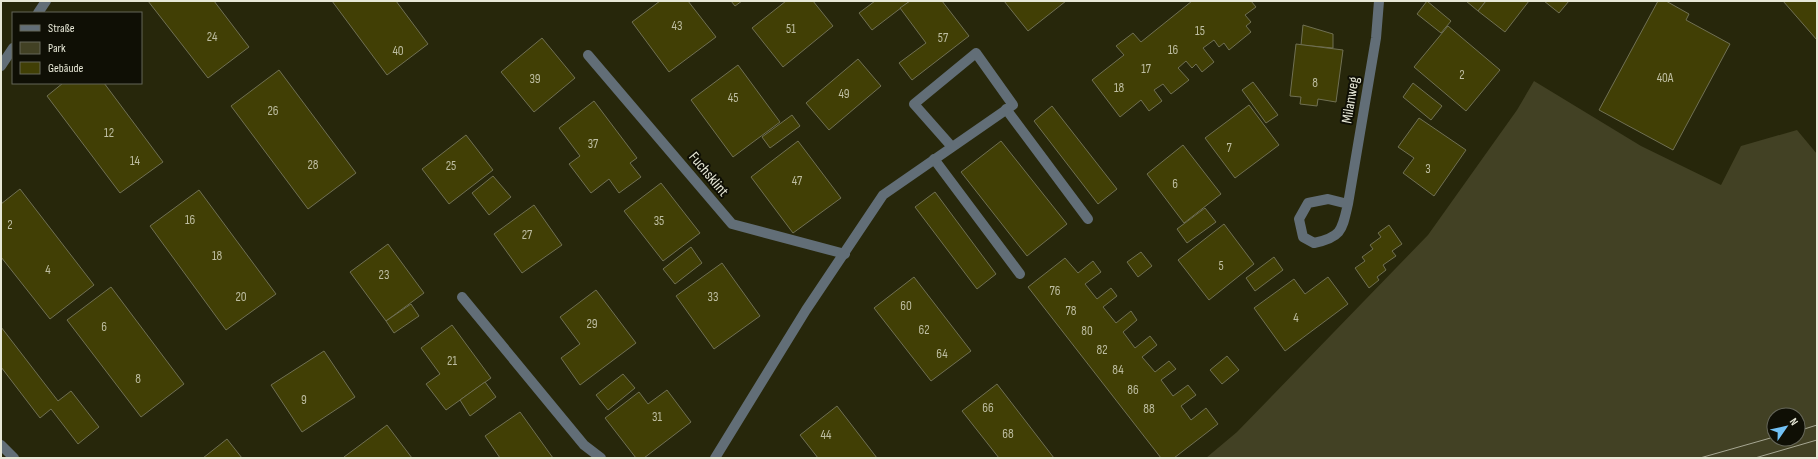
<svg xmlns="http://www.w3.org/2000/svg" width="1818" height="459" font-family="'Sofia Sans Condensed',sans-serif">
<rect width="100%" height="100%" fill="#27270b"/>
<path fill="#424124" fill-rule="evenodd" d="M1534,81L1641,146L1721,185L1741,146L1797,130L1817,154V458H1206L1237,432L1428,235L1517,110ZM1774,415H1798V439H1774Z"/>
<g fill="#413f05" stroke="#707053">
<polygon points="148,1 214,1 249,47 208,78"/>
<polygon points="332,1 396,1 428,44 387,75"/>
<polygon points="660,1 688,1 716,37 669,72 632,22"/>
<polygon points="731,1 742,1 735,6"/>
<polygon points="786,1 813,1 833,26 783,67 752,28"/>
<polygon points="875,1 910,1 872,30 859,13"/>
<polygon points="910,1 942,1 969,36 912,80 899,63 926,43 900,8"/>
<polygon points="1004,1 1066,1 1028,31"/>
<polygon points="1192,1 1251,1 1256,7 1245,15 1251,22 1246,26 1251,32 1229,50 1224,43 1219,47 1214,40 1203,48 1214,62 1202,72 1196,64 1192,68 1186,61 1178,68 1189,80 1171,94 1163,84 1154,90 1162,101 1149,111 1141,100 1120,117 1092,80 1124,55 1116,46 1133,33 1141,42"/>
<polygon points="1427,1 1451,21 1441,33 1417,14"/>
<polygon points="1466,1 1486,1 1478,11"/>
<polygon points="1486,1 1529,1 1505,32 1478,11"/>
<polygon points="1544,1 1569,1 1559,13"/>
<polygon points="1658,1 1666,1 1689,14 1686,20 1730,44 1673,150 1599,110"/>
<polygon points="1783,1 1817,1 1817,40"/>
<polygon points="1303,25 1333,34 1333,48 1301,45"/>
<polygon points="1448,26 1500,70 1466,111 1414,67"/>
<polygon points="542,38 575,78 534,112 501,72"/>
<polygon points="1296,44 1343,50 1336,102 1318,99 1317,106 1300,104 1301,97 1290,96"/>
<polygon points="858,59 881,86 829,130 806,103"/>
<polygon points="738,65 780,122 733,157 691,100"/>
<polygon points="279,70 356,173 308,209 231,106"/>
<polygon points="1253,82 1278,115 1266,123 1242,90"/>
<polygon points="63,83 104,83 163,162 120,193 47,96"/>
<polygon points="1413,83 1442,106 1431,120 1403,97"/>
<polygon points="594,101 637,158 630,163 641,177 619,193 609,179 591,193 569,164 580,156 559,128"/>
<polygon points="1249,105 1279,145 1235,178 1205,138"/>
<polygon points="1052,106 1117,189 1098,204 1034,121"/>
<polygon points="792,115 800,126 770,148 762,137"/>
<polygon points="1419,118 1466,150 1434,196 1403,173 1414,158 1398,147"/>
<polygon points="466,135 493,170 449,204 422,169"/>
<polygon points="798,141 841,198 793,233 751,177"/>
<polygon points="1001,141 1067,224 1027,256 961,172"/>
<polygon points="1183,145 1221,194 1184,223 1147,174"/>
<polygon points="493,176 511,197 489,215 472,193"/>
<polygon points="661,183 700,233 663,261 624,211"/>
<polygon points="20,189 94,285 50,319 1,257 1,204"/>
<polygon points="199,190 276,294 226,330 150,226"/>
<polygon points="935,192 996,274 977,289 915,207"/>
<polygon points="534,205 562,245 522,273 494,234"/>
<polygon points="1205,208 1216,222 1187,243 1177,229"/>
<polygon points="1224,224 1254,264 1209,300 1178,260"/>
<polygon points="1389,225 1402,244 1392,251 1396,256 1383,265 1386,270 1377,277 1379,280 1369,288 1355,268 1365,261 1362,257 1373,249 1370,245 1381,237 1378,233"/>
<polygon points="388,244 424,293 386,321 350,272"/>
<polygon points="691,247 702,263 675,284 663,269"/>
<polygon points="1141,252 1152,266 1138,277 1127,262"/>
<polygon points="1274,257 1283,270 1255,291 1246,278"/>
<polygon points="1065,258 1078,273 1093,261 1101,272 1085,284 1097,299 1111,288 1117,296 1103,307 1116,323 1131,311 1137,320 1123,332 1135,348 1150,336 1157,345 1142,357 1155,372 1169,361 1176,369 1161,380 1173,396 1188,385 1196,395 1181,406 1191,420 1206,408 1218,424 1174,458 1161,458 1028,287"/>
<polygon points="722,263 760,316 714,349 676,296"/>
<polygon points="914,277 971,351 931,381 874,308"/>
<polygon points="1328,277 1348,304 1285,351 1254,308 1294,279 1305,294"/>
<polygon points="111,287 184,384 141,417 67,320"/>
<polygon points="596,290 636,343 580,385 561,358 580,344 560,317"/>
<polygon points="411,304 419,316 394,333 386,321"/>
<polygon points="452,325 491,378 446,410 426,384 440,374 421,348"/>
<polygon points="1,327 58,401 71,391 99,427 78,444 51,409 40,418 1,367"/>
<polygon points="324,351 355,397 302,432 271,385"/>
<polygon points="1227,356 1239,370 1222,384 1210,370"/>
<polygon points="623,374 635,388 608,410 596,395"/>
<polygon points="485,382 496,397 470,416 460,400"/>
<polygon points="997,384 1054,458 999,458 962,411"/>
<polygon points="667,390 691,422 644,458 636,458 605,418 639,392 648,404"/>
<polygon points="837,406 877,458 818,458 800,435"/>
<polygon points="520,412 553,458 500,458 485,436"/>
<polygon points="387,425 412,458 345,458 344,457"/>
<polygon points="227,439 242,458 203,458"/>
</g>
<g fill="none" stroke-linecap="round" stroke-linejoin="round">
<g stroke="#626e77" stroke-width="10">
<polyline points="38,13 46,1"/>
<polyline points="588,55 732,224 845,254"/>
<polyline points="1,66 13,48"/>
<polyline points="1006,109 1088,219"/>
<polyline points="934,159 1020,274"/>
<path d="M1348,204L1328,199L1308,203L1299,219L1303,237L1314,243C1342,237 1342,230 1348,204L1376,38L1379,1"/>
<polyline points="462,297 584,445 601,458"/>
<polyline points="1,445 14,458"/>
<polyline points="715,458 806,310 883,195 1013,105 976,53 914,104 952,147"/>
</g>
<g stroke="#a7a793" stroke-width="1">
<polyline points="1798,431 1817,425"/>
<polyline points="1700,458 1774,437"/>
<polyline points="1755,458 1817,440"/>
</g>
</g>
<g text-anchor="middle" stroke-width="4" stroke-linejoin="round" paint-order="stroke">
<g font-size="13" fill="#bebea2">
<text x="677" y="30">43</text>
<text x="791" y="33">51</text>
<text x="1200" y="35">15</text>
<text x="212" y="41">24</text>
<text x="943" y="42">57</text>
<text x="1173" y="54">16</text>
<text x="398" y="55">40</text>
<text x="1146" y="73">17</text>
<text x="1462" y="79">2</text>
<text x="1665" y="82">40A</text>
<text x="535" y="83">39</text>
<text x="1315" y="87">8</text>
<text x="1119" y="92">18</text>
<text x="844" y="98">49</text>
<text x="733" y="102">45</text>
<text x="273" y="115">26</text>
<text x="109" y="137">12</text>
<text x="593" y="148">37</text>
<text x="1229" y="152">7</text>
<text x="135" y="165">14</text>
<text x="313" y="169">28</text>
<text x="451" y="170">25</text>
<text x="1428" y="173">3</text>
<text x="797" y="185">47</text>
<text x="1175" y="188">6</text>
<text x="190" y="224">16</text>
<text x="659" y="225">35</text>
<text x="10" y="229">2</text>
<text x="527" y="239">27</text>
<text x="217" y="260">18</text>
<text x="1221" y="270">5</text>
<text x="48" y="274">4</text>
<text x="384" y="279">23</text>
<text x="1055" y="295">76</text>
<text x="241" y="301">20</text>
<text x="713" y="301">33</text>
<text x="906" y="310">60</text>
<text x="1071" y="315">78</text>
<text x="1296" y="322">4</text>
<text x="592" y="328">29</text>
<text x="104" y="331">6</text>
<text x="924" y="334">62</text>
<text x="1087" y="335">80</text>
<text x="1102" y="354">82</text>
<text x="942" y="358">64</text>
<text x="452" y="365">21</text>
<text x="1118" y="374">84</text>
<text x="138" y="383">8</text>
<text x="1133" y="394">86</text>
<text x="304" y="404">9</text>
<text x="988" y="412">66</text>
<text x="1149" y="413">88</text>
<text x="657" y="421">31</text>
<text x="1008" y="438">68</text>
<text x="826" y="439">44</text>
</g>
<g font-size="15" fill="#e7e8d7" stroke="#0f0f05">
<text transform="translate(1350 100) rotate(-81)" y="5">Milanweg</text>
<text transform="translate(709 174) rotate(50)" y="5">Fuchsklint</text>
</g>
</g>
<rect width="1818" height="459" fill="none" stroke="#e7e8d7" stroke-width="4"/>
<rect x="12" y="12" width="130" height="72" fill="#0f0f05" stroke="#656659"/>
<rect x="20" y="25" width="20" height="6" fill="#626e77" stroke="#656659"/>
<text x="48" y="32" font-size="12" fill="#e7e8d7">Straße</text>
<rect x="20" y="42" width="20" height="12" fill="#424124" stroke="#656659"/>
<text x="48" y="52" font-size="12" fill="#e7e8d7">Park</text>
<rect x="20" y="62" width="20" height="12" fill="#413f05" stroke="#656659"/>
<text x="48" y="72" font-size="12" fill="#e7e8d7">Gebäude</text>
<g transform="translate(1786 427) rotate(56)"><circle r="19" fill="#0f0f05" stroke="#656659"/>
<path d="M0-3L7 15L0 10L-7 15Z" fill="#72c1f5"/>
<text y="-6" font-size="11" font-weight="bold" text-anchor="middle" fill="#e7e8d7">N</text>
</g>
</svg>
